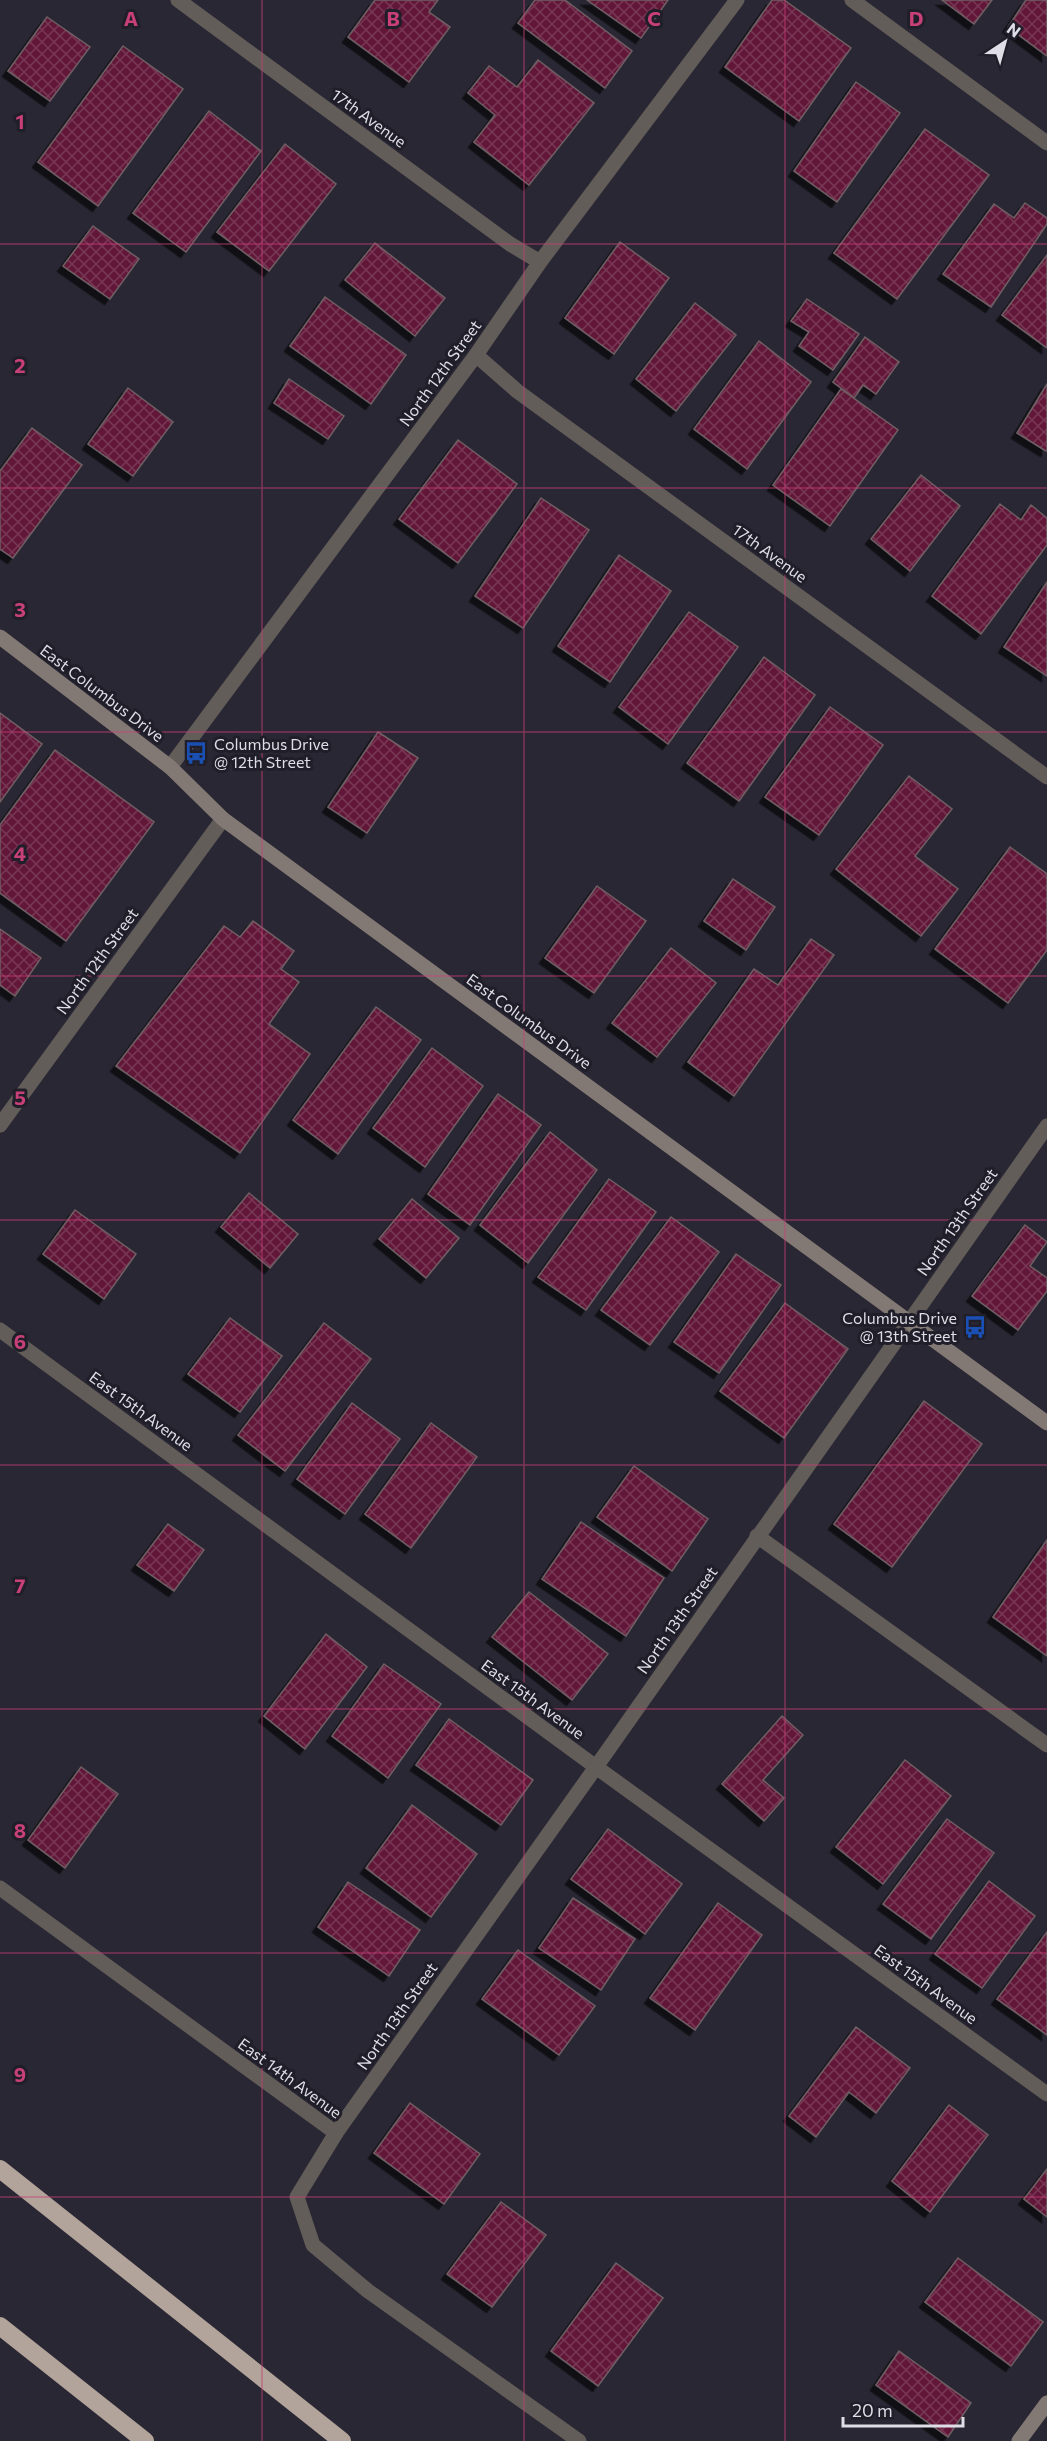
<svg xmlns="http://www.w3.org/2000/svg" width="1047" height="2441" font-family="Commissioner,sans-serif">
<defs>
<pattern id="building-cross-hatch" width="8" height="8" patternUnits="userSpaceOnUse" patternTransform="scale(1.5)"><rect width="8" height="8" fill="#621838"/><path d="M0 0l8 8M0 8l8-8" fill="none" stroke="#783955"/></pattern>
<filter id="shadow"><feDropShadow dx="-5.5" dy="5.5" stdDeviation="0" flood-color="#0009"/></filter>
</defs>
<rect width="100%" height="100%" fill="#292733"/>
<g fill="url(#building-cross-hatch)" stroke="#6f5f64" stroke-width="1.5" filter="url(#shadow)">
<polygon points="375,0 438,0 429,12 450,27 409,82 348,37"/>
<polygon points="535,0 565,0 632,51 605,88 518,23"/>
<polygon points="587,0 668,0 641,38"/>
<polygon points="772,0 784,0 851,48 799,121 725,67"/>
<polygon points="942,0 992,0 974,24"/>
<polygon points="1026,0 1047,0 1047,56 1008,27"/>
<polygon points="47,17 90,47 50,101 8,71"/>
<polygon points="123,46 183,89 98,206 38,162"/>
<polygon points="538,60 594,103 529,185 474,142 495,115 468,93 489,66 517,87"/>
<polygon points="856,82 900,113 837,202 794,171"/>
<polygon points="209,111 261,151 186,252 133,213"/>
<polygon points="925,129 989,175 897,299 834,253"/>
<polygon points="285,144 336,184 269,271 217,232"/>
<polygon points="1025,203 1047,218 1047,224 991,307 943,274 994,204 1014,218"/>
<polygon points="93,226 139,259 110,299 63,266"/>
<polygon points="620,242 669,278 614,354 565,318"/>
<polygon points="375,243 445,298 415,336 345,280"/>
<polygon points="1047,255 1047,348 1002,315"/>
<polygon points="325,297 406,355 371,404 290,346"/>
<polygon points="807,299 859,334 833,370 799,346 809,332 791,321"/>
<polygon points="695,303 736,335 676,411 636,379"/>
<polygon points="865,337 899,362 876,394 863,385 854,398 833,382"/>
<polygon points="759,341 811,382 747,469 694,429"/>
<polygon points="289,379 344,416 328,439 274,403"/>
<polygon points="1047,384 1047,450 1046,451 1017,433"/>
<polygon points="128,388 173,422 133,476 88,444"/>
<polygon points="841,389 898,430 830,526 773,485"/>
<polygon points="32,428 82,465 13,558 0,549 0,471"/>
<polygon points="458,440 517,484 458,563 399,519"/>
<polygon points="921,475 960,506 910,571 871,539"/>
<polygon points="541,498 589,530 523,628 475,596"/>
<polygon points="1000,504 1021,520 1031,505 1047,518 1047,545 981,634 932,596"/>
<polygon points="619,555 671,591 610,682 558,646"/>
<polygon points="1047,582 1047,676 1004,647"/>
<polygon points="689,612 738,647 668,744 619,707"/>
<polygon points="764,657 815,695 739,801 687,763"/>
<polygon points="830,707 883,745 819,835 765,797"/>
<polygon points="0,713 42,744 0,802"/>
<polygon points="378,732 418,758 367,833 328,807"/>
<polygon points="55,750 154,822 66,941 0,893 0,825"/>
<polygon points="909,776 952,809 915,856 958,889 921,936 836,869"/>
<polygon points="1010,847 1047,874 1047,950 1008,1003 935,949"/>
<polygon points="733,879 775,907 746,950 704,921"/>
<polygon points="597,886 646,921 594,993 545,958"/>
<polygon points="253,921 294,951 281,969 299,982 269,1024 310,1054 240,1153 116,1066 224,926 240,937"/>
<polygon points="0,929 41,958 15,996 0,985"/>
<polygon points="811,939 834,955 734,1096 688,1062 754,969 778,985"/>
<polygon points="671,948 716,983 657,1057 612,1023"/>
<polygon points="376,1007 421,1040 338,1154 293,1120"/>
<polygon points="432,1048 483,1086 425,1167 373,1128"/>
<polygon points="498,1094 541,1125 470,1225 428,1194"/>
<polygon points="550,1132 597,1170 528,1263 480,1225"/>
<polygon points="609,1179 656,1212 586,1310 538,1277"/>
<polygon points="249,1193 298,1234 270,1268 221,1227"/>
<polygon points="412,1199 459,1238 426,1278 379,1239"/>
<polygon points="75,1210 136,1254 104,1299 43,1254"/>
<polygon points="671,1217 719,1252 650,1345 601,1310"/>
<polygon points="1025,1225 1047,1242 1030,1266 1047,1278 1047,1291 1018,1330 972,1296"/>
<polygon points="736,1254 781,1285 719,1373 674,1342"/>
<polygon points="785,1303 848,1349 784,1438 720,1391"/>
<polygon points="230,1318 282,1356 240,1412 188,1374"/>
<polygon points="324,1323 371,1359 285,1471 238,1435"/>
<polygon points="924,1401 982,1444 892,1567 834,1524"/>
<polygon points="352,1403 400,1439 345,1514 297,1479"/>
<polygon points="431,1423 477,1457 411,1548 365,1514"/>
<polygon points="634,1466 708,1519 672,1571 597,1517"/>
<polygon points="581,1522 664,1578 626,1636 542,1579"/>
<polygon points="168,1524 204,1550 174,1591 137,1565"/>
<polygon points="1047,1540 1047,1656 993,1617"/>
<polygon points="529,1592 608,1654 572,1700 492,1637"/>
<polygon points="326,1634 367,1667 305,1749 264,1716"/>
<polygon points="384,1664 441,1704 388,1778 332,1736"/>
<polygon points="782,1716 803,1735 763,1780 784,1798 764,1821 722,1784"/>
<polygon points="449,1719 533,1780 501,1825 416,1765"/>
<polygon points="905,1760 951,1796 883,1884 836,1847"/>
<polygon points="81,1767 118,1794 65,1868 28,1840"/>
<polygon points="412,1805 477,1854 431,1917 366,1868"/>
<polygon points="947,1819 994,1853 931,1939 883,1904"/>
<polygon points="608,1829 682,1884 645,1934 571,1879"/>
<polygon points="989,1881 1035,1916 982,1988 935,1954"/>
<polygon points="348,1882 420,1930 389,1976 318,1927"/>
<polygon points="573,1898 635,1939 601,1990 539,1948"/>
<polygon points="718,1903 762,1935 695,2030 650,1998"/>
<polygon points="1047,1932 1047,2035 997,1999"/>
<polygon points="518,1950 595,2006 559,2055 482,1999"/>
<polygon points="856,2027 910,2068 876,2113 849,2092 816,2137 789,2116"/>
<polygon points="410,2103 480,2154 444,2204 374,2153"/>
<polygon points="949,2105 988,2135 930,2212 892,2181"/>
<polygon points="1047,2169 1047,2217 1024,2199"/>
<polygon points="501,2202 546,2235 492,2307 447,2274"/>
<polygon points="958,2258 1043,2322 1011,2366 925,2302"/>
<polygon points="616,2263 663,2298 598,2386 551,2351"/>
<polygon points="899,2351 971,2403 948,2437 876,2385"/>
</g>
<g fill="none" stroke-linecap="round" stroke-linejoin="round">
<polyline stroke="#635d59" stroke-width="15" points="757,1536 1047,1745"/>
<g stroke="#635d59" stroke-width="15">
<polyline points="178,0 510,244 540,262"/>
<polyline points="852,0 1047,143"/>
<polyline points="476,355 517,391 1047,777"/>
<polyline points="170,767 476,355 540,262 737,0"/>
<polyline points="0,1125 223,819"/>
<polyline points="0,1330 596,1767 1047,2094"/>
<polyline points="0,1888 336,2133"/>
<polyline points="579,2441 368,2291 313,2245 297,2197 336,2133 596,1767 1047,1126"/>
</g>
<g stroke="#837974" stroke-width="15">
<polyline points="0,637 170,767 223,819 1047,1423"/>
<polyline points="1019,2441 1047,2403"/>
</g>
<g stroke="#b3a49b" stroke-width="18">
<polyline points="0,2169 342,2441"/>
<polyline points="0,2326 145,2441"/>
</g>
</g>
<path fill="none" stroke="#c84077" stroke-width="1.5" stroke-opacity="0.55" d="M262,0V2441M524,0V2441M785,0V2441M0,244H1047M0,488H1047M0,732H1047M0,976H1047M0,1220H1047M0,1465H1047M0,1709H1047M0,1953H1047M0,2197H1047"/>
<defs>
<g id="bus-bare" transform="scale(1.8)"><path d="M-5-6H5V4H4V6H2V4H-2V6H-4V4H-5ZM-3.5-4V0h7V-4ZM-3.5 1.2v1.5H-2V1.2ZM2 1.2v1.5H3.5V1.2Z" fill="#1a4fb4" stroke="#1f1e29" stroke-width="2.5" paint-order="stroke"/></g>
</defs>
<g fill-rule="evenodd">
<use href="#bus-bare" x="196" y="753"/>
<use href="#bus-bare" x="975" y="1327"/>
</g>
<g text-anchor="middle" stroke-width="6" stroke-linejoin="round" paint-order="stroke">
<g font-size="16" fill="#dfdee6" stroke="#1f1e29">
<text transform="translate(369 118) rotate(36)" y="6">17th Avenue</text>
<text transform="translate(440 373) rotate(-54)" y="6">North 12th Street</text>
<text transform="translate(770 553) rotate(36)" y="6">17th Avenue</text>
<text transform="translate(102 693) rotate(37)" y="6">East Columbus Drive</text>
<text transform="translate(97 961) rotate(-54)" y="6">North 12th Street</text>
<text transform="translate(529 1021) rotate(36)" y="6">East Columbus Drive</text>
<text transform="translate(957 1222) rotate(-55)" y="6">North 13th Street</text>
<text transform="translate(141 1411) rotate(36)" y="6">East 15th Avenue</text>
<text transform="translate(677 1620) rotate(-55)" y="6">North 13th Street</text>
<text transform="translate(533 1699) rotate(36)" y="6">East 15th Avenue</text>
<text transform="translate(926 1984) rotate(36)" y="6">East 15th Avenue</text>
<text transform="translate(397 2016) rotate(-55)" y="6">North 13th Street</text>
<text transform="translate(290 2078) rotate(36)" y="6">East 14th Avenue</text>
</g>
<g font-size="16" fill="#dfdee6" stroke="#1f1e29" text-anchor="start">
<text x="214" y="750">Columbus Drive<tspan x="214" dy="18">@ 12th Street</tspan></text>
<text x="957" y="1324" text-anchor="end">Columbus Drive<tspan x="957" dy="18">@ 13th Street</tspan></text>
</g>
</g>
<g font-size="20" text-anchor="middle" font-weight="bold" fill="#c84077" stroke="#1f1e29" stroke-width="6" stroke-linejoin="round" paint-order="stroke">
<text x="131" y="26">A</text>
<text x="393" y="26">B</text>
<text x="654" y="26">C</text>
<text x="916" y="26">D</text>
<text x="20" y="129">1</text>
<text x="20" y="373">2</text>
<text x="20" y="617">3</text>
<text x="20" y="861">4</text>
<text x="20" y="1105">5</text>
<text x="20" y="1349">6</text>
<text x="20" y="1593">7</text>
<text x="20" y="1838">8</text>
<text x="20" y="2082">9</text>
</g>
<g transform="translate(1005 42) rotate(36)" stroke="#1f1e29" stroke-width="4.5" paint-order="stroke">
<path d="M0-4.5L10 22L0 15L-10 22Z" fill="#dfdee6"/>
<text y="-9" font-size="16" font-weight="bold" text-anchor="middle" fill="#dfdee6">N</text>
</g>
<path d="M843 2417v9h120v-9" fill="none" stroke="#dfdee6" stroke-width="3"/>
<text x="852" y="2417" font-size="18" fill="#dfdee6" stroke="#1f1e29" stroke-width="4.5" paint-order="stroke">20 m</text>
</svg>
